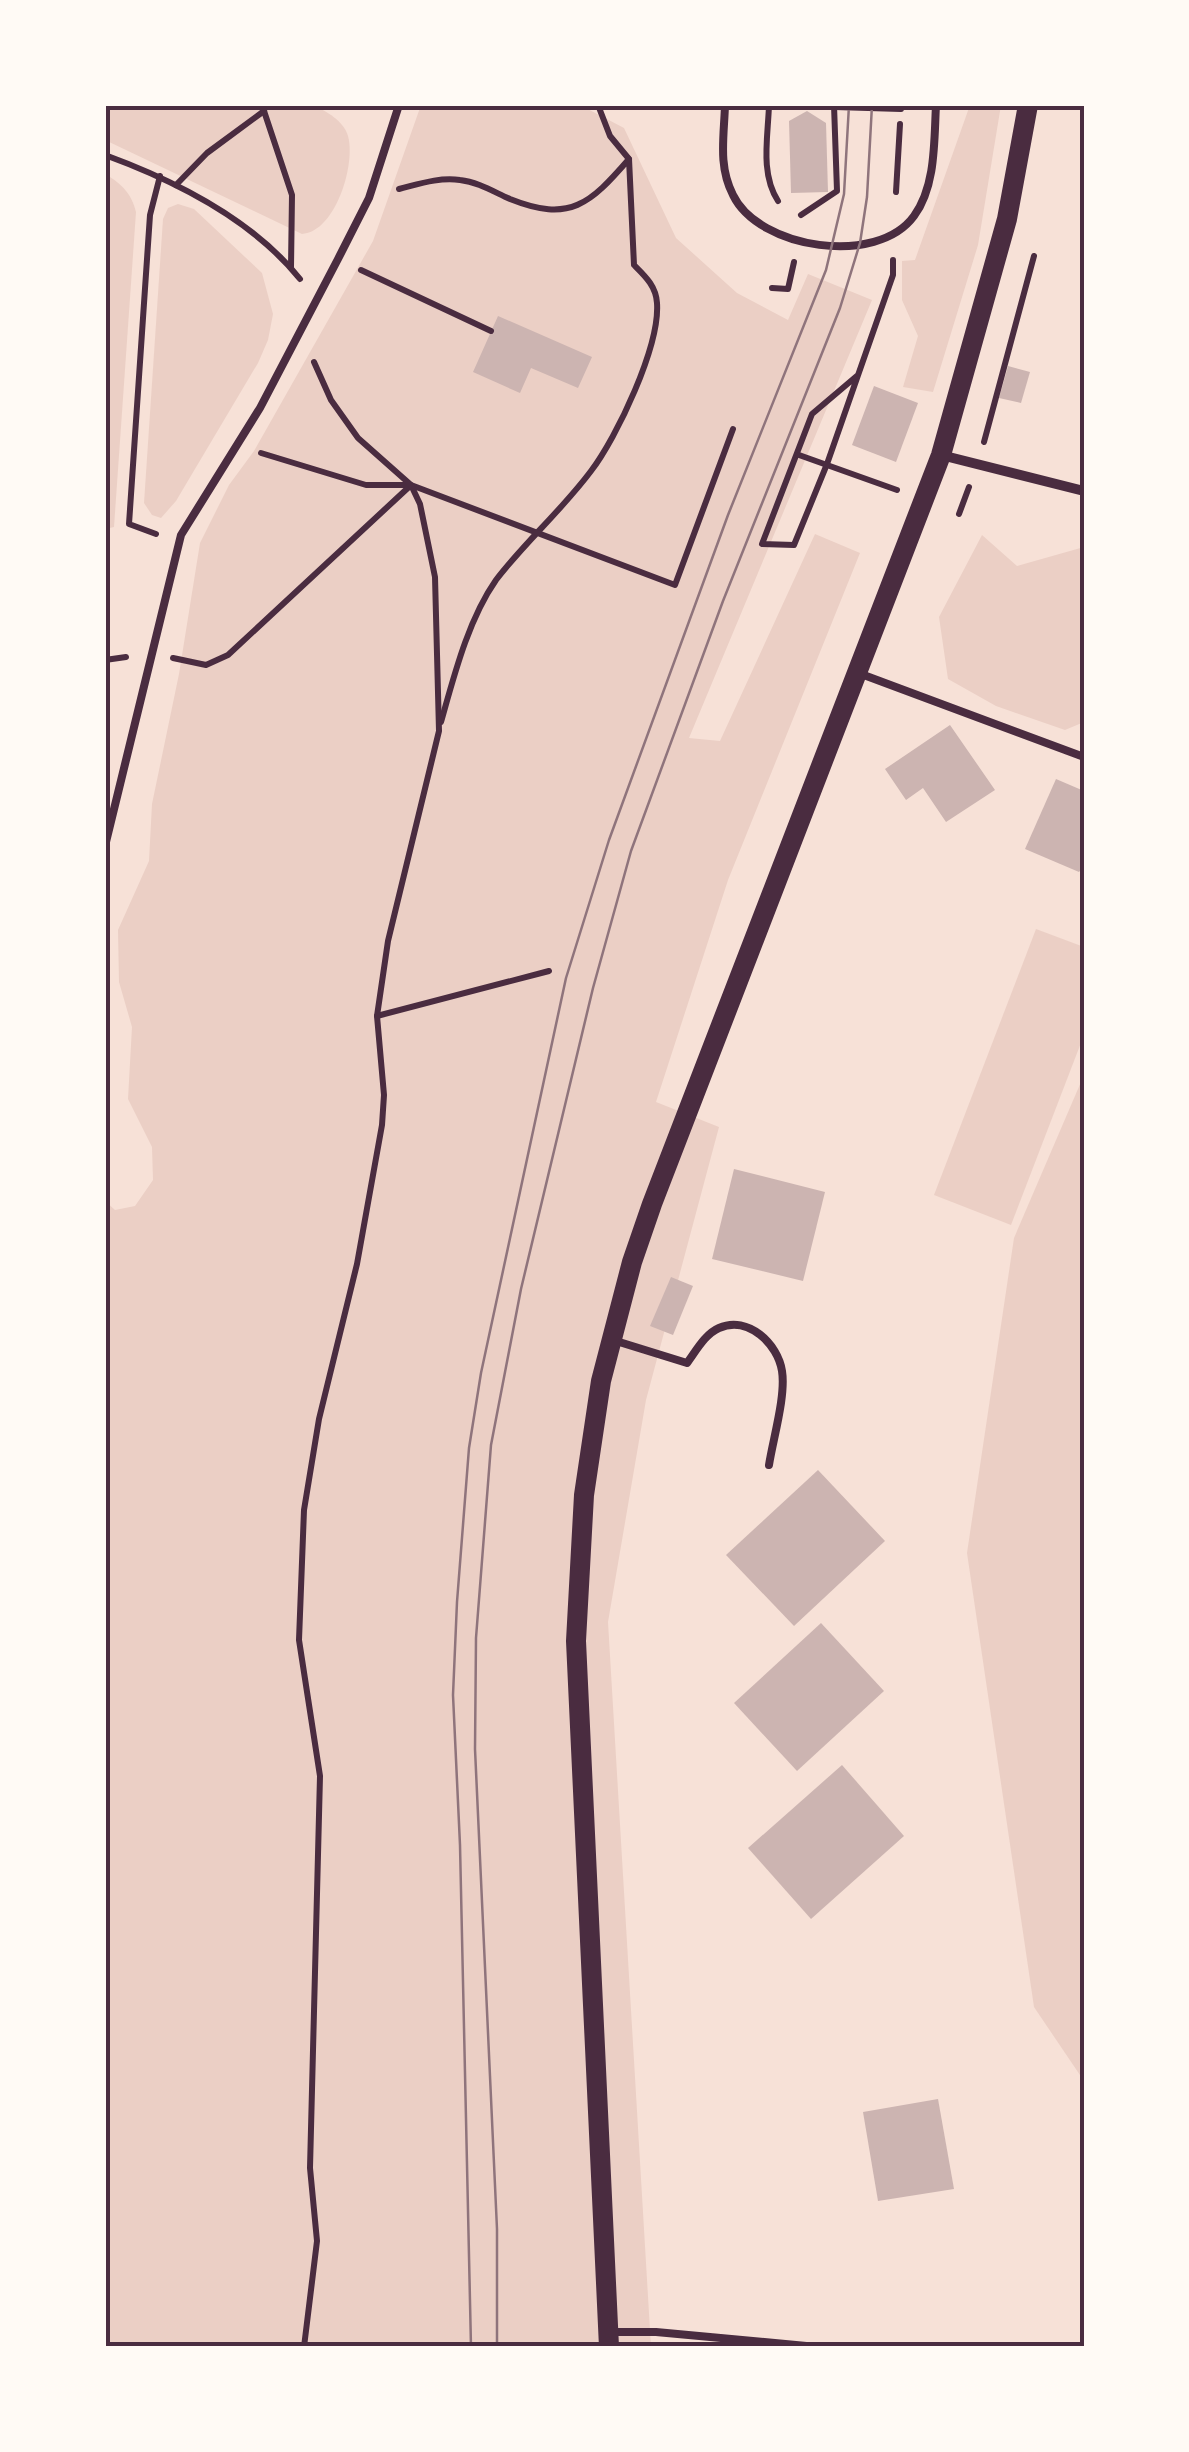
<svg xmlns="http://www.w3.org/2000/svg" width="1189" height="2452" font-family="'Fira Sans',sans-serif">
<rect width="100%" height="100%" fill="#f7e1d7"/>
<g fill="#ebcfc5">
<path d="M105,105H313C327,112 343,120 348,136C356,165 335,232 302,234L105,140Z"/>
<polygon points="421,105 580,105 624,128 676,238 737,293 788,320 808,274 872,300 689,738 720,741 815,534 860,553 728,880 656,1102 719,1127 646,1400 608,1622 651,2347 105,2347 105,1201 115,1210 135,1206 153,1180 152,1147 128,1099 132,1027 119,982 118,930 149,861 152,804 179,674 200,543 229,485 254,451 373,241"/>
<polygon points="970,105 1001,105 978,245 933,392 903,387 918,336 902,300 902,261 915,260"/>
<path d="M105,174C122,184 131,193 136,212L114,527L105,529Z"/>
<polygon points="178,204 194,209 262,273 273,314 268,340 258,363 176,501 161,518 152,515 144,503 163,219 168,208"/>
<polygon points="982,535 1017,566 1084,547 1084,722 1065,730 996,706 948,679 939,617"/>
<polygon points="1036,929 1084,947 1084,1035 1011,1225 934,1195"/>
<polygon points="1084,1075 1084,2081 1034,2007 967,1553 1014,1238"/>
</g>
<g fill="#ccb4b1">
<polygon points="807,111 826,123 828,192 791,193 789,121"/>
<polygon points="498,316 592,357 578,388 531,368 520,393 473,372"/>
<polygon points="1008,366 1030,372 1021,403 999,398"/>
<polygon points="874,386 918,403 896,462 852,445"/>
<polygon points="950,725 995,790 946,822 923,788 906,800 885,769"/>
<polygon points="1056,779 1084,791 1084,866 1079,872 1025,849"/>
<polygon points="734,1169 825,1192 803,1281 712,1259"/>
<polygon points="671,1277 693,1286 673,1335 650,1326"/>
<polygon points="818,1470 885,1541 794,1626 726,1555"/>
<polygon points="821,1623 884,1691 797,1771 734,1703"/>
<polygon points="842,1765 904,1836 811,1919 748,1848"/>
<polygon points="938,2099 954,2189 878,2201 863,2112"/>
</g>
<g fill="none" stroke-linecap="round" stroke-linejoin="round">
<g stroke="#4a2c40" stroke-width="6">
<polyline points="265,105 264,111 292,195 291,267"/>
<polyline points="598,105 610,136 629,159"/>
<polyline points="769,105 901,109"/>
<path d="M769,105C768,137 760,173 778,201"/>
<path d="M105,155C176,181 252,219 300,279"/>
<polyline points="176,185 207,153 264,111"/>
<path d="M399,189C419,184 439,177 460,180C478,182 494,192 510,199C570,223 590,204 629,159L634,265C645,276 656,286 657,303C660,346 617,437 591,471C562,510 525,542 496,580C468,620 454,676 441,722"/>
<polyline points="896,192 900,124"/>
<polyline points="801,215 837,191 834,105"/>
<polyline points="361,270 491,331"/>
<polyline points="772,288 788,289 794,262"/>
<polyline points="858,375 812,414 762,544 794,545 827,464 893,275 893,260"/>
<polyline points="984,442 1034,256"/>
<polyline points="261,453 366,485 411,485 675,585 733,429"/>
<polyline points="799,455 897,490"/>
<polyline points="959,514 969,487"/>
<polyline points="156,534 129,524 150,215 160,176"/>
<polyline points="173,658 206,665 228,655 410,486"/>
<polyline points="105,660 126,657"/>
<polyline points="377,1016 549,971"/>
<polyline points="304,2347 317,2241 310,2168 320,1776 299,1640 304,1510 319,1419 357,1264 382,1125 384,1095 377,1016 388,941 439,731 435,577 420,504 411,485 358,438 331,400 314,362"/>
</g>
<g stroke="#4a2c40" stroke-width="8">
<path d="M725,105C724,137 718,166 733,195C759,249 877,267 914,216C936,186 934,141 936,105"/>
<polyline points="861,674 1084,757"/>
<polyline points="105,846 181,535 260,408 338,259 369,198 399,105"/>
<path d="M616,1341L687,1363C696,1351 705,1334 719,1328C748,1315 778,1344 782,1371C786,1396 773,1439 769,1465"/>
<polyline points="609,2332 656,2332 817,2347"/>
</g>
<polyline stroke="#4a2c40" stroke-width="10" points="941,455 1084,491"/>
<polyline stroke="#4a2c40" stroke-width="20" points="609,2347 576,1641 584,1495 601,1381 632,1262 652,1204 941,455 1007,219 1028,105"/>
<g stroke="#8f747c" stroke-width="2.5">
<polyline points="471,2347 460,1845 453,1695 457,1602 469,1448 481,1373 566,978 609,840 728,515 826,270 844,194 849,105"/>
<polyline points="497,2347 497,2229 475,1749 476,1638 491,1445 521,1289 593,988 631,851 723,601 840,308 860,243 867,197 872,105"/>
</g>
</g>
<rect width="1189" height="2452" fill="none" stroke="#fffaf5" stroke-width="215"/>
<rect x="108" y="108" width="974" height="2236" fill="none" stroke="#4a2c40" stroke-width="4"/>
</svg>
